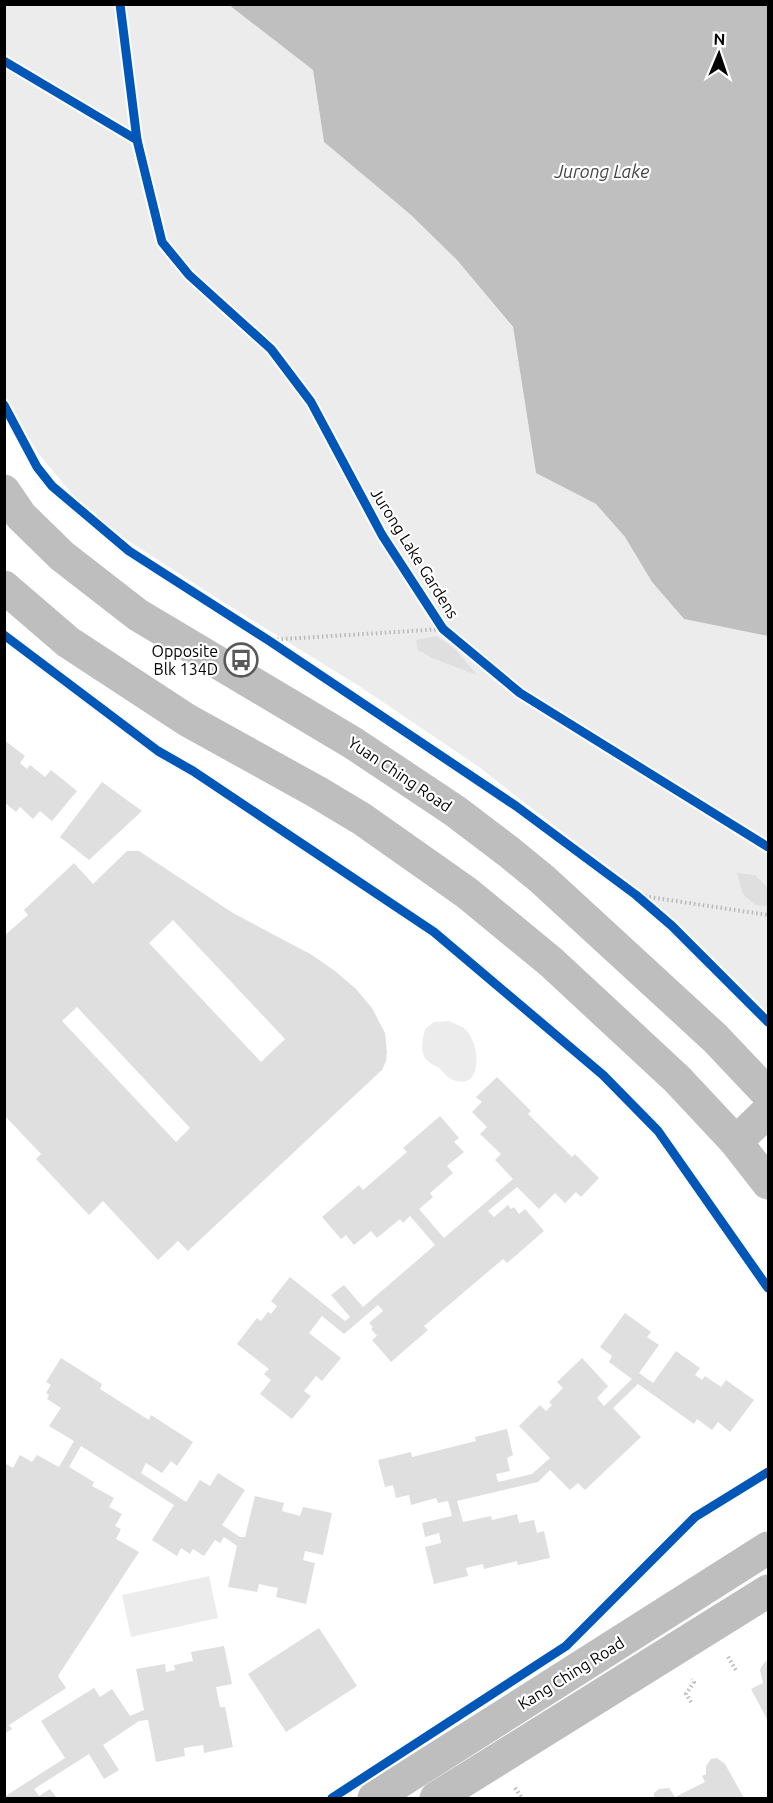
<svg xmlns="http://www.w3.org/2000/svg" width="773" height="1803" font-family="Ubuntu,sans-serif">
<rect width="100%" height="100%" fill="#fff"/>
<g fill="#ececec">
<polygon points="5,5 229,5 313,70 324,142 411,215 457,260 513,328 536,473 596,504 625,537 652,582 684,619 768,636 768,1021 723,971 607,867 479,767 359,686 223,602 113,531 73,495 38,453 5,399"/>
<path d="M449,1021C455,1024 462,1026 466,1030C480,1044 484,1091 453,1080C448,1078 443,1072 439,1068C435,1065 430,1064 427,1060C419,1052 423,1039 425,1029L434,1022Z"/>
<polygon points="209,1576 218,1618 131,1637 122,1595"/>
</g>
<polygon fill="#bfbfbf" points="229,5 768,5 768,636 684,619 652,582 625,537 596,504 536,473 513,327 457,260 411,215 324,142 313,70"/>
<g fill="#dfdfdf" fill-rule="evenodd">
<polygon points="436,636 454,648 477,675 432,658 418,650 416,640"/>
<polygon points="4,740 25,756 20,763 27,769 30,765 45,777 51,770 77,791 52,821 40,811 33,819 20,807 16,812 4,802"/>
<polygon points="102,782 142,811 89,860 60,837"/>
<path d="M127,851H139L233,913L312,955L335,971L356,989L372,1008L385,1033L387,1052L386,1061L382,1070L188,1251L178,1241L158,1260L103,1201L89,1215L36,1159L41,1154L4,1115V936L28,915L24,910L74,863L93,884ZM173,920L285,1039L261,1062L149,943ZM77,1007L190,1128L176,1142L62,1021Z"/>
<polygon points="737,873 755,875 768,888 768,906 755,905 743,894"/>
<polygon points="497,1077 531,1111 528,1114 572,1157 575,1154 599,1178 581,1197 576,1192 565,1203 555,1193 539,1209 517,1187 488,1211 494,1217 508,1205 511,1209 514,1207 519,1214 525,1209 544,1231 507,1263 503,1259 424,1326 428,1330 391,1362 372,1340 377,1336 371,1329 373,1327 369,1323 383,1311 378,1305 344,1334 322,1316 309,1333 341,1358 322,1381 316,1376 304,1391 311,1396 292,1419 260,1394 271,1380 264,1374 269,1369 237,1344 257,1318 261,1321 268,1312 271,1314 277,1306 271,1301 290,1277 345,1321 350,1317 331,1295 344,1285 363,1307 435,1245 410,1216 403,1223 400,1219 377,1238 371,1231 354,1245 346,1235 341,1239 322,1217 359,1185 363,1190 407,1152 403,1148 440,1116 459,1138 454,1142 464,1152 447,1166 453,1173 430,1193 433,1197 419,1209 444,1238 513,1179 495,1160 501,1154 480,1134 487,1127 472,1112 482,1102 476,1097"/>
<polygon points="625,1313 651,1332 647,1337 659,1345 639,1373 653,1383 676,1351 700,1368 695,1375 702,1380 705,1376 721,1387 726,1380 754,1400 730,1432 718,1422 712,1430 697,1419 694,1424 638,1384 613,1408 641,1437 585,1490 578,1483 570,1490 550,1470 538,1482 457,1501 463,1522 491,1516 492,1520 517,1514 519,1523 534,1520 537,1533 544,1531 550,1558 518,1565 517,1561 484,1569 483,1564 466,1568 468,1576 434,1584 425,1547 441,1543 439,1533 425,1537 422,1523 452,1516 448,1501 438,1503 436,1498 411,1505 409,1495 396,1498 393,1485 385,1487 378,1460 411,1452 412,1457 476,1441 475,1437 507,1429 513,1455 507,1458 510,1471 496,1474 498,1482 532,1474 550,1458 519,1426 540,1405 546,1411 552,1405 549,1402 563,1388 557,1382 582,1358 608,1386 597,1398 604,1406 632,1379 609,1362 612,1356 600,1347"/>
<polygon points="61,1358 102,1384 100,1389 149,1420 151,1415 193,1442 177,1466 171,1461 162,1473 146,1463 141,1473 186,1502 200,1480 210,1486 218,1473 245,1490 222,1525 240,1537 245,1537 255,1496 284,1503 282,1511 300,1516 303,1507 332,1513 323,1555 305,1551 303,1560 315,1563 306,1604 276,1597 278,1588 259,1584 257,1592 228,1587 237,1546 224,1537 220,1543 215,1540 204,1556 193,1549 190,1554 181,1548 177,1556 152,1540 174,1505 81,1446 69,1467 94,1482 92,1486 114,1498 109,1507 122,1514 115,1526 121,1529 116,1539 139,1552 58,1676 66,1688 9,1725 12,1729 4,1734 4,1467 6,1464 13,1468 20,1455 32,1462 37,1455 59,1467 74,1441 49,1426 61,1408 47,1399 49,1395 46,1393 51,1385 46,1382"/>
<polygon points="319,1628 357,1686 286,1732 248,1674"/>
<polygon points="224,1646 232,1684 216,1687 220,1707 225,1707 233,1747 204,1753 203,1745 184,1748 185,1756 156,1762 148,1720 139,1721 103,1745 119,1770 104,1779 89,1754 34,1789 39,1796 50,1789 57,1798 4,1798 4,1797 65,1758 41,1721 94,1688 100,1697 112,1689 130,1716 144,1710 136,1669 165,1664 166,1672 175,1670 174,1665 193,1661 191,1652"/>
<polygon points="768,1660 768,1721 751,1689 763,1683 760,1670 763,1664"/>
<polygon points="717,1758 725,1764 744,1798 654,1798 654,1793 659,1789 669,1788 675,1797 705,1782 702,1776 706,1774 706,1766 711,1759"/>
</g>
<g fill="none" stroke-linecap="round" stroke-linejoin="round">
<g stroke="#b9b9b9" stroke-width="4" stroke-dasharray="1.5 3" stroke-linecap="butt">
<polyline points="268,640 443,629"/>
<polyline points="636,895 768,915"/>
<polyline points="728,1657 737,1672"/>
<polyline points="691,1702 686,1694 694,1682 692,1679"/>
<polyline points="515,1788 522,1798"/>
</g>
<g stroke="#bebebe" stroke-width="33">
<polyline points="4,491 21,516 62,556 138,615 353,743 455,811 509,852 542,879 715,1038 768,1094"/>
<polyline points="4,587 68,642 187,720 317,792 362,819 467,893 551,962 677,1079 736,1142 768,1183"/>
<polyline points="736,1142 768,1111"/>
<polyline points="374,1798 768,1548"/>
<polyline points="436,1798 768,1591"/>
</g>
<g stroke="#fff" stroke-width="13">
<g id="cycleway">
<polyline points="120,4 137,140"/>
<polyline points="4,61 137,140 162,242 189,275 271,349 311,402 382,535 443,629 520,693 768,847"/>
<polyline points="4,405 37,467 52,486 129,551 268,640 516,806 636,895 672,926 768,1022"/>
<polyline points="4,635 158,751 193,771 434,932 603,1075 658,1131 768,1288"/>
<polyline points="332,1798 566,1646 695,1517 768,1472"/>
</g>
</g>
<use href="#cycleway" stroke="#0057b8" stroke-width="9"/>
</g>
<defs>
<g id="bus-ring" transform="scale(1.725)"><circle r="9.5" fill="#fff" stroke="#595959" stroke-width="1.5"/><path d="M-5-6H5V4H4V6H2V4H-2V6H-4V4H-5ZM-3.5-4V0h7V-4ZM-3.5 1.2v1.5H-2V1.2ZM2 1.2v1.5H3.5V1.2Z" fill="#595959"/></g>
</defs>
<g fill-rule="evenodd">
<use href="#bus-ring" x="241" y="660"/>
</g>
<g text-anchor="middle" stroke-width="4.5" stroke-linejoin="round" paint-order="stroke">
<g font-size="16" fill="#000" stroke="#fff">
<text transform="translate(415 553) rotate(58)" y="6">Jurong Lake Gardens</text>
<text transform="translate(400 774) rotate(34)" y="6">Yuan Ching Road</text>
<text transform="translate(571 1673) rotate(-32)" y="6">Kang Ching Road</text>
</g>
<g font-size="16" fill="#000" stroke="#fff" text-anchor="end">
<text x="218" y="657">Opposite<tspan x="218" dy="18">Blk 134D</tspan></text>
</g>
<g font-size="18" font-style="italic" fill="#444" stroke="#fff">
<text x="602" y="178">Jurong Lake</text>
</g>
</g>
<rect width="773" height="1803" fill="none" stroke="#000000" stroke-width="12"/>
<g transform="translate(719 54) rotate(2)" stroke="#ffffff" stroke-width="4.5" paint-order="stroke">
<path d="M0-4.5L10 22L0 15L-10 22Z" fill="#000000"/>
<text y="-9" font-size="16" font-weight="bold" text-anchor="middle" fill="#000000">N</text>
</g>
</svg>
